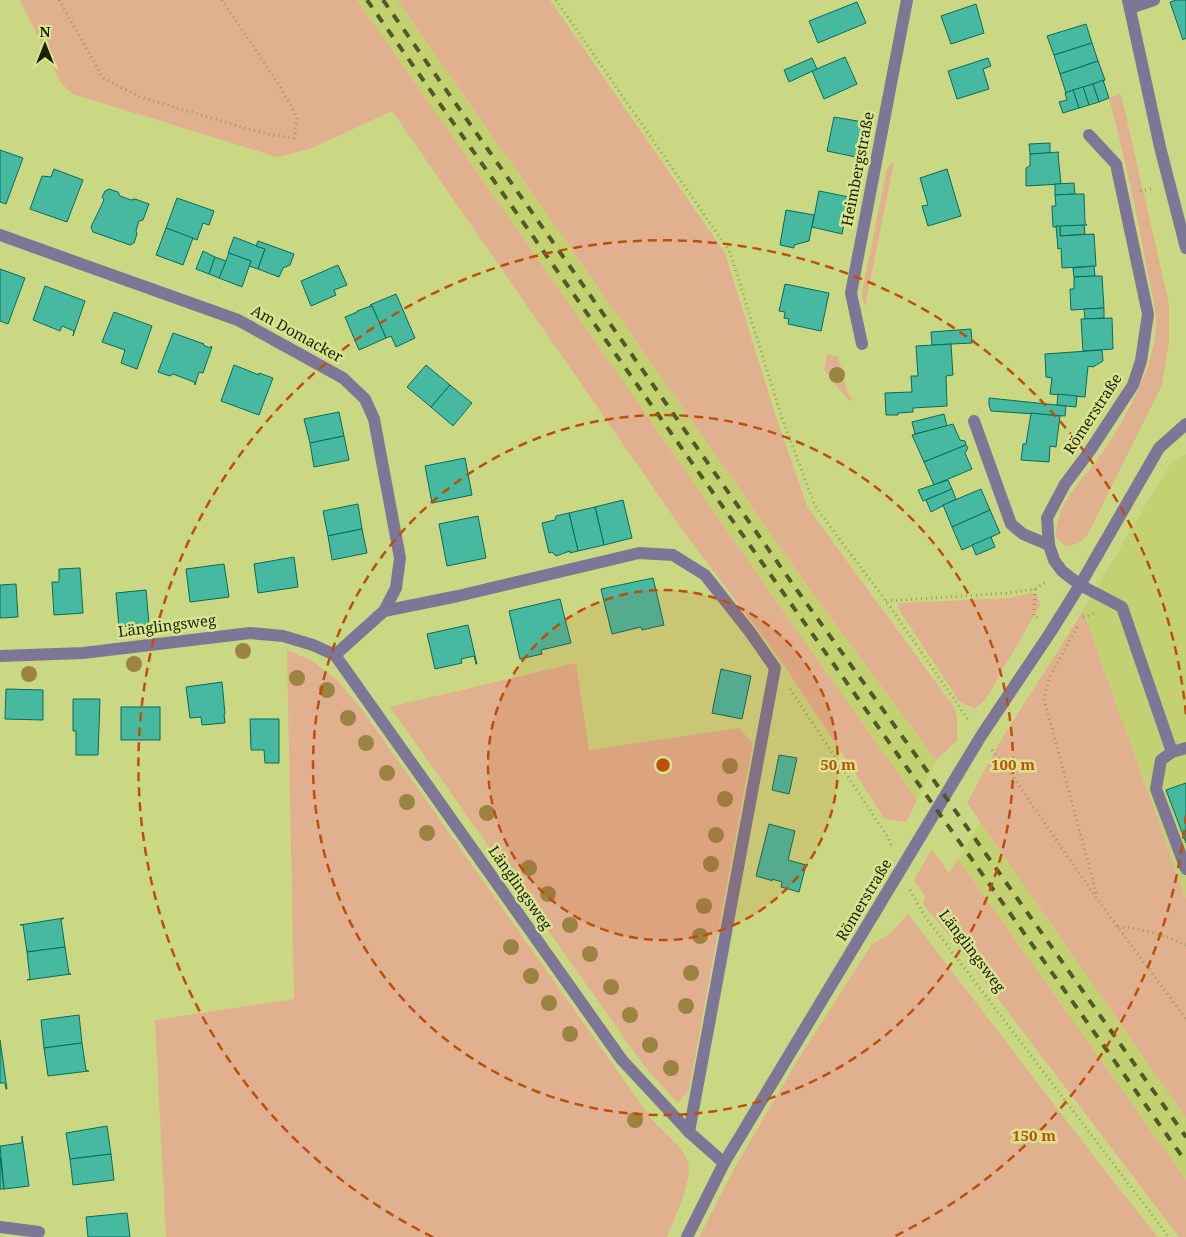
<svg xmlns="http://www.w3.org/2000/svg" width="1186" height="1237" font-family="'Noto Serif',serif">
<rect width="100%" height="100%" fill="#cbd883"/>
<g fill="#c3d173">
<polygon points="357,0 397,0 806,584 936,760 917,800 781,608"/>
<polygon points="1186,454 1186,899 1083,611 1170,464"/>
<polygon points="981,822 1186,1118 1186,1180 958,859"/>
</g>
<g fill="#e1b18f">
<polygon points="20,0 357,0 781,608 917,800 906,822 885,819 782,662 684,532 392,111 310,149 277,157 73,94 61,83"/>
<polygon points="397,0 550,0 725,253 776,417 808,508 954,707 957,716 957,741 936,760 806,584"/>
<path d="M1121,94L1169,304V343L1162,385L1087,536L1077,544L1066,546L1056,538C1055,504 1079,485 1097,460C1117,433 1138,395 1149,363C1152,352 1156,337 1156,325C1157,311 1149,281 1146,265C1136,209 1124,154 1109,98Z"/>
<path d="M892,163H894L867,296C866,300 867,304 868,308L862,299V292L887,169Z"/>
<polygon points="827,354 838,357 848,395 852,396 851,401 849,401 824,370"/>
<polygon points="1032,593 1038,594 1040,605 986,699 975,709 959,701 898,608 899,603 1009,598"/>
<polygon points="1083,611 1186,899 1186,1118 967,803 998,745"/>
<path d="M287,650L313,661L339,682L363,711L653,1121C664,1132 679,1144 687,1159C695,1177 674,1219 667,1237H166L155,1020L294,999Z"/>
<polygon points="576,663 589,750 739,728 753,743 689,1090 678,1103 644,1066 390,707"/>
<polygon points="932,849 949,873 958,859 1186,1180 1186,1237 1179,1237 954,941 923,904 925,896 914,880"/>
<polygon points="908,914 1109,1176 1158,1237 699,1237 734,1169 797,1061 872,944 891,933"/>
</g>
<g fill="#47b9a0" stroke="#066c5b">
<polygon points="1176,0 1186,0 1186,38 1183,40 1170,2"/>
<polygon points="857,2 866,23 818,43 809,21"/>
<polygon points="976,4 984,33 951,44 941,16"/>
<polygon points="1086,24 1092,43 1054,55 1047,36"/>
<polygon points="1092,43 1098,61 1060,74 1054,55"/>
<polygon points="845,57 857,84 824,99 812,71"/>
<polygon points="812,58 817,69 789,82 784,70"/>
<polygon points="988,58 991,66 983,69 989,89 957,99 948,71"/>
<polygon points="1098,61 1105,80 1066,93 1060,74"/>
<polygon points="1103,80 1109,98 1099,102 1093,84"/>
<polygon points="1093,84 1099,102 1089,105 1083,87"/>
<polygon points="1083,87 1089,105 1079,108 1073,90"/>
<polygon points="1073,90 1079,108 1063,113 1059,102 1067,100 1065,93"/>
<polygon points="834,117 863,122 856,157 827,151"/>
<polygon points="1050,143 1050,153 1030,154 1029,144"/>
<polygon points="0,150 23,158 6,204 0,202"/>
<polygon points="1059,152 1058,154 1061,184 1026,186 1026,168 1030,166 1030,154"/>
<polygon points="54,169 83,180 67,222 30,209 42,176 51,177"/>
<polygon points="947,169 961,216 928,226 922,206 928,205 920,178"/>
<polygon points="1074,183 1075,194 1055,195 1055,184"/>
<polygon points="109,189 118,192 120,196 131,200 135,199 149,204 143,220 139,221 136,231 137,234 134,243 130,245 93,232 91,227 104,200 102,197 105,191"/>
<polygon points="819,191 849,197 842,234 812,227"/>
<polygon points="1075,194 1084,194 1085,223 1087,225 1053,227 1052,208 1052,206 1056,206 1055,195"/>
<polygon points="177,198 214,211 209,225 203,223 197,240 166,228"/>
<polygon points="786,210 814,215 809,241 794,245 794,248 780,245"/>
<polygon points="1084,225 1085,234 1060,236 1060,226"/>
<polygon points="1056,226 1060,226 1060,236 1094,234 1096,266 1062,268 1061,248 1058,249"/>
<polygon points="166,228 193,238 183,265 156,255"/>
<polygon points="234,237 265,249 258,269 249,266 251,261 228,253"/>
<polygon points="258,241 294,254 290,265 283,268 279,277 258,269 265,249 256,246"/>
<polygon points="203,251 215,257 209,274 196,269"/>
<polygon points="229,253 251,261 242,287 219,278"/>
<polygon points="215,257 226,261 219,278 209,274"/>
<polygon points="338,265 347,285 334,290 336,295 311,306 301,281"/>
<polygon points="1094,266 1095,276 1074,277 1073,268"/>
<polygon points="0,269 25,278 8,324 0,321"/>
<polygon points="1095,276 1102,276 1104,308 1071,310 1070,289 1074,289 1074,277"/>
<polygon points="785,284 829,293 821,331 788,324 789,319 784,318 785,312 779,311"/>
<polygon points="45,286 85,301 73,336 74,331 62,326 60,331 33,320"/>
<polygon points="396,294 415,338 396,347 391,336 386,338 372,306 370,305"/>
<polygon points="371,306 372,306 386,338 359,350 345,317 357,312 357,311"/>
<polygon points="1104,308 1104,318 1085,319 1084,309"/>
<polygon points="114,312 152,326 137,369 121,363 125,350 102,342"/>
<polygon points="1112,318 1113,349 1083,351 1081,319"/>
<polygon points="971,329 972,343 932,345 931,332"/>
<polygon points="173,333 204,344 203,345 210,348 211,346 212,347 203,373 199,372 195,385 194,382 173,374 170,376 158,372"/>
<polygon points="951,344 953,375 946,376 947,406 913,408 913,412 898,413 898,415 886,415 885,393 912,392 911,376 918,376 916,346"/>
<polygon points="1102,350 1103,361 1093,367 1088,366 1085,397 1050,394 1052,378 1046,377 1045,354"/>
<polygon points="234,365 259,375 259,373 273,378 259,415 221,401"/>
<polygon points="426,365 450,385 431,407 407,387"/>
<polygon points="450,385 472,403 453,426 431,407"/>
<polygon points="1058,394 1077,396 1076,407 1057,405"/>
<polygon points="989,398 1066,406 1065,416 991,411 989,405"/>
<polygon points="339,412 344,436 310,443 304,419"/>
<polygon points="1031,413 1060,416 1056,447 1050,446 1049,462 1021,460 1023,444 1026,444"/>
<polygon points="944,414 947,426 915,434 912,422"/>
<polygon points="953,424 960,440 965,441 966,445 924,462 912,435"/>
<polygon points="344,436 349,460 314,467 310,443"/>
<polygon points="966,445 968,448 965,453 972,469 934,485 924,462"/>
<polygon points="465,458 472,495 432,503 425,466"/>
<polygon points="948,480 952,489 923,501 918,490"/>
<polygon points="952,489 956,499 931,512 926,500"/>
<polygon points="981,489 990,510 952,527 943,505"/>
<polygon points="623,500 632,538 604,545 595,507"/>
<polygon points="358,504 362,529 328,536 323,511"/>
<polygon points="595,507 604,545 578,551 569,513"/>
<polygon points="990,510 1000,533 962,550 952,527"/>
<polygon points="569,513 578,551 570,553 570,551 556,556 552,552 549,553 542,523 555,520 556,516"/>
<polygon points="478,516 486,558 447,566 439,524"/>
<polygon points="362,529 367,553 332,560 328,536"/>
<polygon points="991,537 995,547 976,555 972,545"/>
<polygon points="294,557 298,587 258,593 254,564"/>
<polygon points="224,564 229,597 190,602 186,569"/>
<polygon points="80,568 83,613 54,615 52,582 59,582 59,569"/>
<polygon points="653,578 664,625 642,630 641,627 612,634 601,589"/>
<polygon points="16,584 18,617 0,618 0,585"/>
<polygon points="146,590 149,624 119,627 116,593"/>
<polygon points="560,599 571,643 541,650 542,654 520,659 509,611"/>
<polygon points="468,625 477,664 476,664 474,656 461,659 462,663 435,669 427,634"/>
<polygon points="721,669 751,676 742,719 712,713"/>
<polygon points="222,682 225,714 224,714 225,723 202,725 201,717 190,718 186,687"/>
<polygon points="6,689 43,690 43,720 5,719"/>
<polygon points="73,699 100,699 98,755 76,755 76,731 73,731"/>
<rect x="121" y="707" width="39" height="33"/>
<polygon points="250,719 279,719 279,763 265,763 264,750 251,750"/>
<polygon points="779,755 797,758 789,794 772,790"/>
<polygon points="1186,783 1186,843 1166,790"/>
<polygon points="769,824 795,831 788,860 806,865 799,892 781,887 782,882 772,879 772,881 770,880 756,876"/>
<polygon points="64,918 61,920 65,947 27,952 23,925 20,925"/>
<polygon points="65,947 69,974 71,974 27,980 30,979 27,952"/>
<polygon points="79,1015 82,1043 44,1048 41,1020"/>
<polygon points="0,1040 7,1089 6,1089 5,1083 0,1083"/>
<polygon points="82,1043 86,1070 89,1071 48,1076 44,1048"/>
<polygon points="107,1126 111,1154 70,1159 66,1133"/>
<polygon points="22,1136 29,1186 4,1189 0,1146 22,1143"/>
<polygon points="111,1154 114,1180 73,1185 70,1159"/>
<polygon points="0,1156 4,1189 0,1189"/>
<polygon points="127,1213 130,1237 88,1237 86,1217"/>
</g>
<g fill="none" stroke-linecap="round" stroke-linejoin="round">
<g stroke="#949e5a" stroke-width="3" stroke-dasharray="1 4" stroke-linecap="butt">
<polyline points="59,0 103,78 140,97 266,134 294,138 297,117 278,83 222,0"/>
<polyline points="556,0 730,252 781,415 815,506 886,601 969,721"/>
<polyline points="1140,191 1154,188"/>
<polyline points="1035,589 1034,616 1039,618"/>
<polyline points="886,601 1009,593 1035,589 1047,581"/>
<polyline points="1083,617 1096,613"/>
<polyline points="1077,627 1049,678 1044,699 1097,896"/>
<polyline points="790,689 889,839 892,847"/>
<polyline points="992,750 1006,767 1097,899 1186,1019"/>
<polyline points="910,890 924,915 1169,1237"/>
<path d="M1118,927C1142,928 1164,935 1186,945"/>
</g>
<g stroke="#7d7696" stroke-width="12">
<polyline points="1128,0 1160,147 1186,248"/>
<polyline points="1130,8 1154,0"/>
<polyline points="1089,135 1116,164 1148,314 1141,361 1133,385 1089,452 1065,484 1047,518 1049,545 1054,560 1062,571 1080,585 1122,607 1172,752 1186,748"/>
<polyline points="0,235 238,320 343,378 365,399 374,419 400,558 396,588 384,611"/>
<polyline points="862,344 851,293 907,0"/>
<polyline points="974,421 1011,524 1023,534 1049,545"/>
<polyline points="335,655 384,611 458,596 639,553 673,555 705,575 750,632 775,668 689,1132"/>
<polyline points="0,656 83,653 250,633 283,636 313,645 335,655 622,1060 689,1132 724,1163"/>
<polyline points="1172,752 1161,760 1156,789 1186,869"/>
<polyline points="0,1227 39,1232"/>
<polyline points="687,1237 724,1163 981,736 1050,633 1080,585 1159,448 1186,424"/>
</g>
<g stroke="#525828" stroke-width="4" stroke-dasharray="9 9" stroke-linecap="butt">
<polyline points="367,0 789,601 1186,1162"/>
<polyline points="383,0 799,593 930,775 1186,1137"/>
</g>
</g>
<g fill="#9b8342">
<circle cx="837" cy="375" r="8"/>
<circle cx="243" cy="651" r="8"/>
<circle cx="134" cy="664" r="8"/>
<circle cx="29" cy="674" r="8"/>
<circle cx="297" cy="678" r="8"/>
<circle cx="327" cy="690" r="8"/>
<circle cx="348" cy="718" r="8"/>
<circle cx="366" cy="743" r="8"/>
<circle cx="730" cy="766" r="8"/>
<circle cx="387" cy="773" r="8"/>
<circle cx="725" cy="799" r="8"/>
<circle cx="407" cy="802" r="8"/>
<circle cx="487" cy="813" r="8"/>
<circle cx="427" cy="833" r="8"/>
<circle cx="716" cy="835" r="8"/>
<circle cx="711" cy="864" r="8"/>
<circle cx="529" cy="868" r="8"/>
<circle cx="548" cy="894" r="8"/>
<circle cx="704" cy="906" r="8"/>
<circle cx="570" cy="925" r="8"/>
<circle cx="700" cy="936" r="8"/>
<circle cx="511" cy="947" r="8"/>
<circle cx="590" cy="954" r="8"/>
<circle cx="691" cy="973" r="8"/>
<circle cx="531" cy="976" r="8"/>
<circle cx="611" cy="987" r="8"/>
<circle cx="549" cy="1003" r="8"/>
<circle cx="686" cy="1006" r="8"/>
<circle cx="630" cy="1015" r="8"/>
<circle cx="570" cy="1034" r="8"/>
<circle cx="650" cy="1045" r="8"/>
<circle cx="671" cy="1068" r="8"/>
<circle cx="635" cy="1120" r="8"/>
</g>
<circle cx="663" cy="765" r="175" fill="#bf4e0a" fill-opacity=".12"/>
<g fill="none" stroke="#bf4e0a" stroke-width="2.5" stroke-dasharray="9 6">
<circle cx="663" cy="765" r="175"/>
<circle cx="663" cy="765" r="350"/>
<path d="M1186 815A525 525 0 0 1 893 1237M433 1237A525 525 0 1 1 1186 715"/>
</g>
<g text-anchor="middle" stroke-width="5" stroke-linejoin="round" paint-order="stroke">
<g font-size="15" fill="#1c2000" stroke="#d8e590">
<text transform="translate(858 169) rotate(-79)" y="5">Heimbergstraße</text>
<text transform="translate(297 334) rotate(29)" y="5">Am Domacker</text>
<text transform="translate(1093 414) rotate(-57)" y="5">Römerstraße</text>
<text transform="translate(167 626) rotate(-7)" y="5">Länglingsweg</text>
<text transform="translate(520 888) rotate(55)" y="5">Länglingsweg</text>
<text transform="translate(864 900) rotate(-59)" y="5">Römerstraße</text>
<text transform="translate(972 951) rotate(53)" y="5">Länglingsweg</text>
</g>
</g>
<circle cx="663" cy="765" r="8" fill="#bf4e0a" stroke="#d8e590" stroke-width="2.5"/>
<g font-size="15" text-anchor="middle" font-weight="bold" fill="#bf4e0a" stroke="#d8e590" stroke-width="5" stroke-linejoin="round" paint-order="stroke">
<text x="838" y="770">50 m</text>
<text x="1013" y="770">100 m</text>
<text x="1034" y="1141">150 m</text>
</g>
<g transform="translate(45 45)" stroke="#d8e590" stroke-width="4" paint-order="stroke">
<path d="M0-4L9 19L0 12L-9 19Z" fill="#1c2000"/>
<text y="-8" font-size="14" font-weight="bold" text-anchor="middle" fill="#1c2000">N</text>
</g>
</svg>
